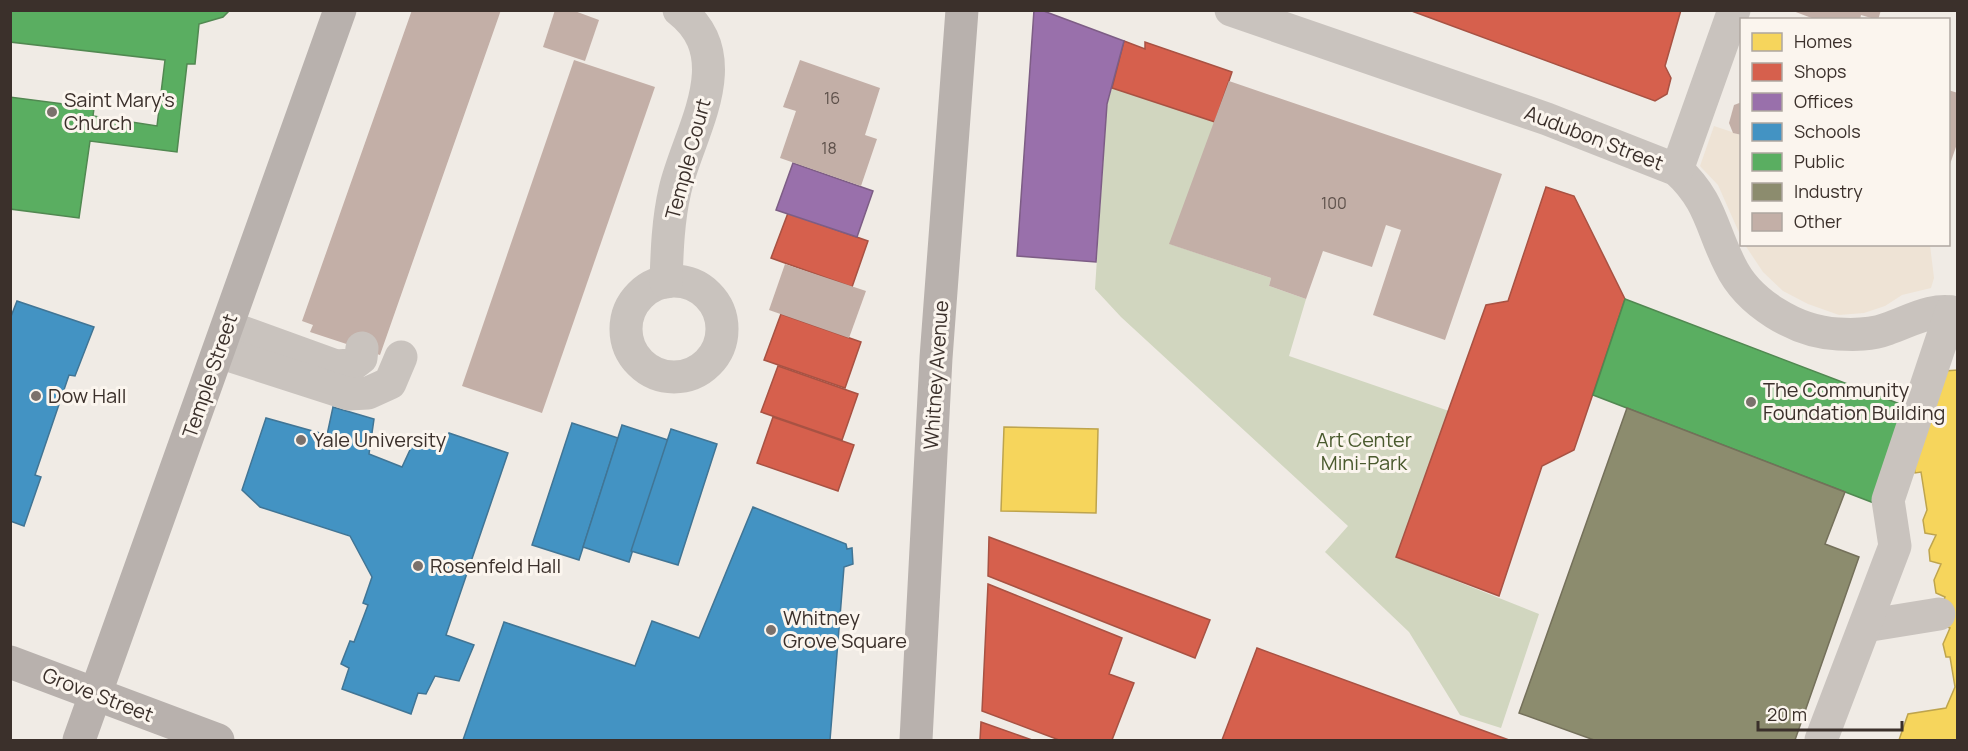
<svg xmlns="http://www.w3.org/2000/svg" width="1968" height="751" font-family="Manrope,sans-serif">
<rect width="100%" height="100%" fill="#f0ebe5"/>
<polygon fill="#d1d6bf" points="1112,88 1215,122 1170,244 1271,278 1269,286 1306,299 1289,356 1449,411 1396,557 1539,614 1501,728 1460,715 1409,632 1325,552 1348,526 1121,317 1095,289 1107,104"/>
<g fill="#eee3d5">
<polygon points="1714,126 1741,135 1741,237 1718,185 1700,166"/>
<polygon points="1745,245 1930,245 1934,278 1931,288 1902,295 1885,306 1864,313 1839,315 1808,304 1783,291 1763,272"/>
</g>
<g fill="#f6d55c" stroke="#bea44d" stroke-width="1.5">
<polygon points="1958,370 1958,740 1899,740 1908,714 1946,708 1955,687 1950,657 1946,657 1943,644 1950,628 1940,624 1939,614 1945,597 1936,593 1934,580 1941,564 1930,561 1929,550 1936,535 1925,533 1923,520 1927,510 1921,472 1915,473 1913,458 1944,371"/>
<polygon points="1004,427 1098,429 1096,513 1001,511"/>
</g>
<g fill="#d6604d" stroke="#a85243" stroke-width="1.5">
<polygon points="1409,10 1681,10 1665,66 1671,78 1667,94 1655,101"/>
<polygon points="1124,41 1145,49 1145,42 1232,72 1215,122 1112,88"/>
<polygon points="1546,187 1574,196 1625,299 1574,450 1542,466 1499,596 1396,557 1486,305 1508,301"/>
<polygon points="788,213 868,241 852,287 771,258"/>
<polygon points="781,314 861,342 845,388 764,360"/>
<polygon points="778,366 858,394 842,440 761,412"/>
<polygon points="773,417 854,445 838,491 757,463"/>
<polygon points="989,537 1210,620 1195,658 988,576"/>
<polygon points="988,584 1122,638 1109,674 1134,683 1112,740 1059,740 982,711"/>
<polygon points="1257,648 1509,740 1222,740"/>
<polygon points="981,722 1032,740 980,740"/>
</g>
<g fill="#9970ab" stroke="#7d5d85" stroke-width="1.5">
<polygon points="1034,10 1041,10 1124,41 1107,104 1096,262 1017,256"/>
<polygon points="793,163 873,191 857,237 776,210"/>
</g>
<g fill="#4393c3" stroke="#417595" stroke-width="1.5">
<polygon points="17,301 94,327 75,376 69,375 35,475 41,477 24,526 10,521 10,319"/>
<polygon points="333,407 374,419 369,454 402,467 416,437 443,449 449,433 508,453 446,635 474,645 459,681 435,676 426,694 418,693 411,714 342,689 349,668 341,664 350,641 354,642 368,605 363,603 372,577 350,536 260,507 242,490 266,418 327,435"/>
<polygon points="572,423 618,438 579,560 532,545"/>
<polygon points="622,425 668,440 629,562 583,547"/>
<polygon points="671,429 717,444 678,565 631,551"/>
<polygon points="753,507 846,544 847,549 852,548 853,564 844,567 830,740 463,740 504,622 635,666 652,621 699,638"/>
</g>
<g fill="#5aae61" stroke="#518851" stroke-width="1.5">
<polygon points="10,10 230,10 223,17 199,24 195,64 187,64 177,152 90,141 79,218 10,209 10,97 94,108 93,116 157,126 165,60 10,42"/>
<polygon points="1625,299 1913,409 1879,505 1593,395"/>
</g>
<polygon fill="#8c8c6e" stroke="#74705a" stroke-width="1.5" points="1627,408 1845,492 1825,544 1859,557 1795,740 1594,740 1519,713"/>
<g fill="#c3afa7">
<polygon points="412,10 501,10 380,355 310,332 313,325 302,321"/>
<polygon points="555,10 572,10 599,20 585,61 543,47"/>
<polygon points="1881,10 1878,20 1861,15 1860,20 1817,20 1793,11"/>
<polygon points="574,60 655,87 542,413 462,386"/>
<polygon points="800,60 880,88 865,135 877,139 861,186 780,158 796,111 783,107"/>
<polygon points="1229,81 1502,174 1445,340 1373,315 1401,230 1386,225 1372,267 1323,251 1306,299 1269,286 1271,278 1169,244"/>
<polygon points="1948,90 1958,93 1958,141 1949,167"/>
<polygon points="1742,102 1742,135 1733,133 1729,123 1734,105"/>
<polygon points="785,264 866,291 849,338 769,310"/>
</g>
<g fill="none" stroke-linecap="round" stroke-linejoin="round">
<g stroke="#c9c3be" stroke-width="33">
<path d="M1231,10L1547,119L1677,170C1711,201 1711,228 1730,265C1748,303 1796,332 1838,334C1855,335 1871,335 1887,329C1911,321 1931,307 1958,313"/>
<polyline points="1677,170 1734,10"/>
<circle cx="674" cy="329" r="48"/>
<path d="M666,282C667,251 668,220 675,190C688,133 741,58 679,10"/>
<polyline points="228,327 336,366 352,365 361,358 362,348"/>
<polyline points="219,352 349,394 368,393 390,383 401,357"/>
<polyline points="1865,626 1939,614"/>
<polyline points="1821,740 1895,546 1888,500 1951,312"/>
</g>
<g stroke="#b8b1ad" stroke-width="33">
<polyline points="10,662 218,740"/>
<polyline points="79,740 340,10"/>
<polyline points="916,740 936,358 962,10"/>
</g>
</g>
<g fill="#7a716c" stroke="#fbf5ee" stroke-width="2">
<circle cx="52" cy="112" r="6"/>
<circle cx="36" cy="396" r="6"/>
<circle cx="1751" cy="402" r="6"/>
<circle cx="301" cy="440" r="6"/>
<circle cx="418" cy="566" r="6"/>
<circle cx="771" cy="630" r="6"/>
</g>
<g text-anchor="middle" stroke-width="6" stroke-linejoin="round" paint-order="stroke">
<g font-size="16" fill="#5d504a">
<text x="832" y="104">16</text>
<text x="829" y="154">18</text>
<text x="1334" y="209">100</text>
</g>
<g font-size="20" fill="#3b302b" stroke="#fbf5ee" text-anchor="start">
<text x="64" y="107">Saint Mary's<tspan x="64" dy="23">Church</tspan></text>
<text x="1763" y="397">The Community<tspan x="1763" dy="23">Foundation Building</tspan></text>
<text x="48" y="403">Dow Hall</text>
<text x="313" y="447">Yale University</text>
<text x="430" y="573">Rosenfeld Hall</text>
<text x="783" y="625">Whitney<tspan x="783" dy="23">Grove Square</tspan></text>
</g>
<g font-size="20" fill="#3b302b" stroke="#fbf5ee">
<text transform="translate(1594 138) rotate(21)" y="7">Audubon Street</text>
<text transform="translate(688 159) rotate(-75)" y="7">Temple Court</text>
<text transform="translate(936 375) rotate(-86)" y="7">Whitney Avenue</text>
<text transform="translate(210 376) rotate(-71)" y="7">Temple Street</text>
<text transform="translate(98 695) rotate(21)" y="7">Grove Street</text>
</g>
<g font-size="20" fill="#4a5a2e" stroke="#fbf5ee">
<text x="1364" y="447">Art Center<tspan x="1364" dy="23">Mini-Park</tspan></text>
</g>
</g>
<rect width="1968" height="751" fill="none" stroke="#3b302b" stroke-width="24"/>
<rect x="1740" y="18" width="210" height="228" fill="#fbf5ee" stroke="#aea6a0" stroke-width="1.5"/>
<rect x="1752" y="33" width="30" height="18" fill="#f6d55c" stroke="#aea6a0" stroke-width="1.5"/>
<text x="1794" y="48" font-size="18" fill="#3b302b">Homes</text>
<rect x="1752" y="63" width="30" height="18" fill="#d6604d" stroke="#aea6a0" stroke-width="1.5"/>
<text x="1794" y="78" font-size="18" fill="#3b302b">Shops</text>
<rect x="1752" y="93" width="30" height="18" fill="#9970ab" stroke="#aea6a0" stroke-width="1.5"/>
<text x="1794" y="108" font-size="18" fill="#3b302b">Offices</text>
<rect x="1752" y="123" width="30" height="18" fill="#4393c3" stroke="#aea6a0" stroke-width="1.5"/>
<text x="1794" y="138" font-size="18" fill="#3b302b">Schools</text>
<rect x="1752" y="153" width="30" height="18" fill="#5aae61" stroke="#aea6a0" stroke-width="1.5"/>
<text x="1794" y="168" font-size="18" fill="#3b302b">Public</text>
<rect x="1752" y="183" width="30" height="18" fill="#8c8c6e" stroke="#aea6a0" stroke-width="1.5"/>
<text x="1794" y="198" font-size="18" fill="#3b302b">Industry</text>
<rect x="1752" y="213" width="30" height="18" fill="#c3afa7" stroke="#aea6a0" stroke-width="1.5"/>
<text x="1794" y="228" font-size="18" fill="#3b302b">Other</text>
<path d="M1758 721v9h144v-9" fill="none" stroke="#3b302b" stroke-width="3"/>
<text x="1767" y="721" font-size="18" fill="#3b302b" stroke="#fbf5ee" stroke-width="4.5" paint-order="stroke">20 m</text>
</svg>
